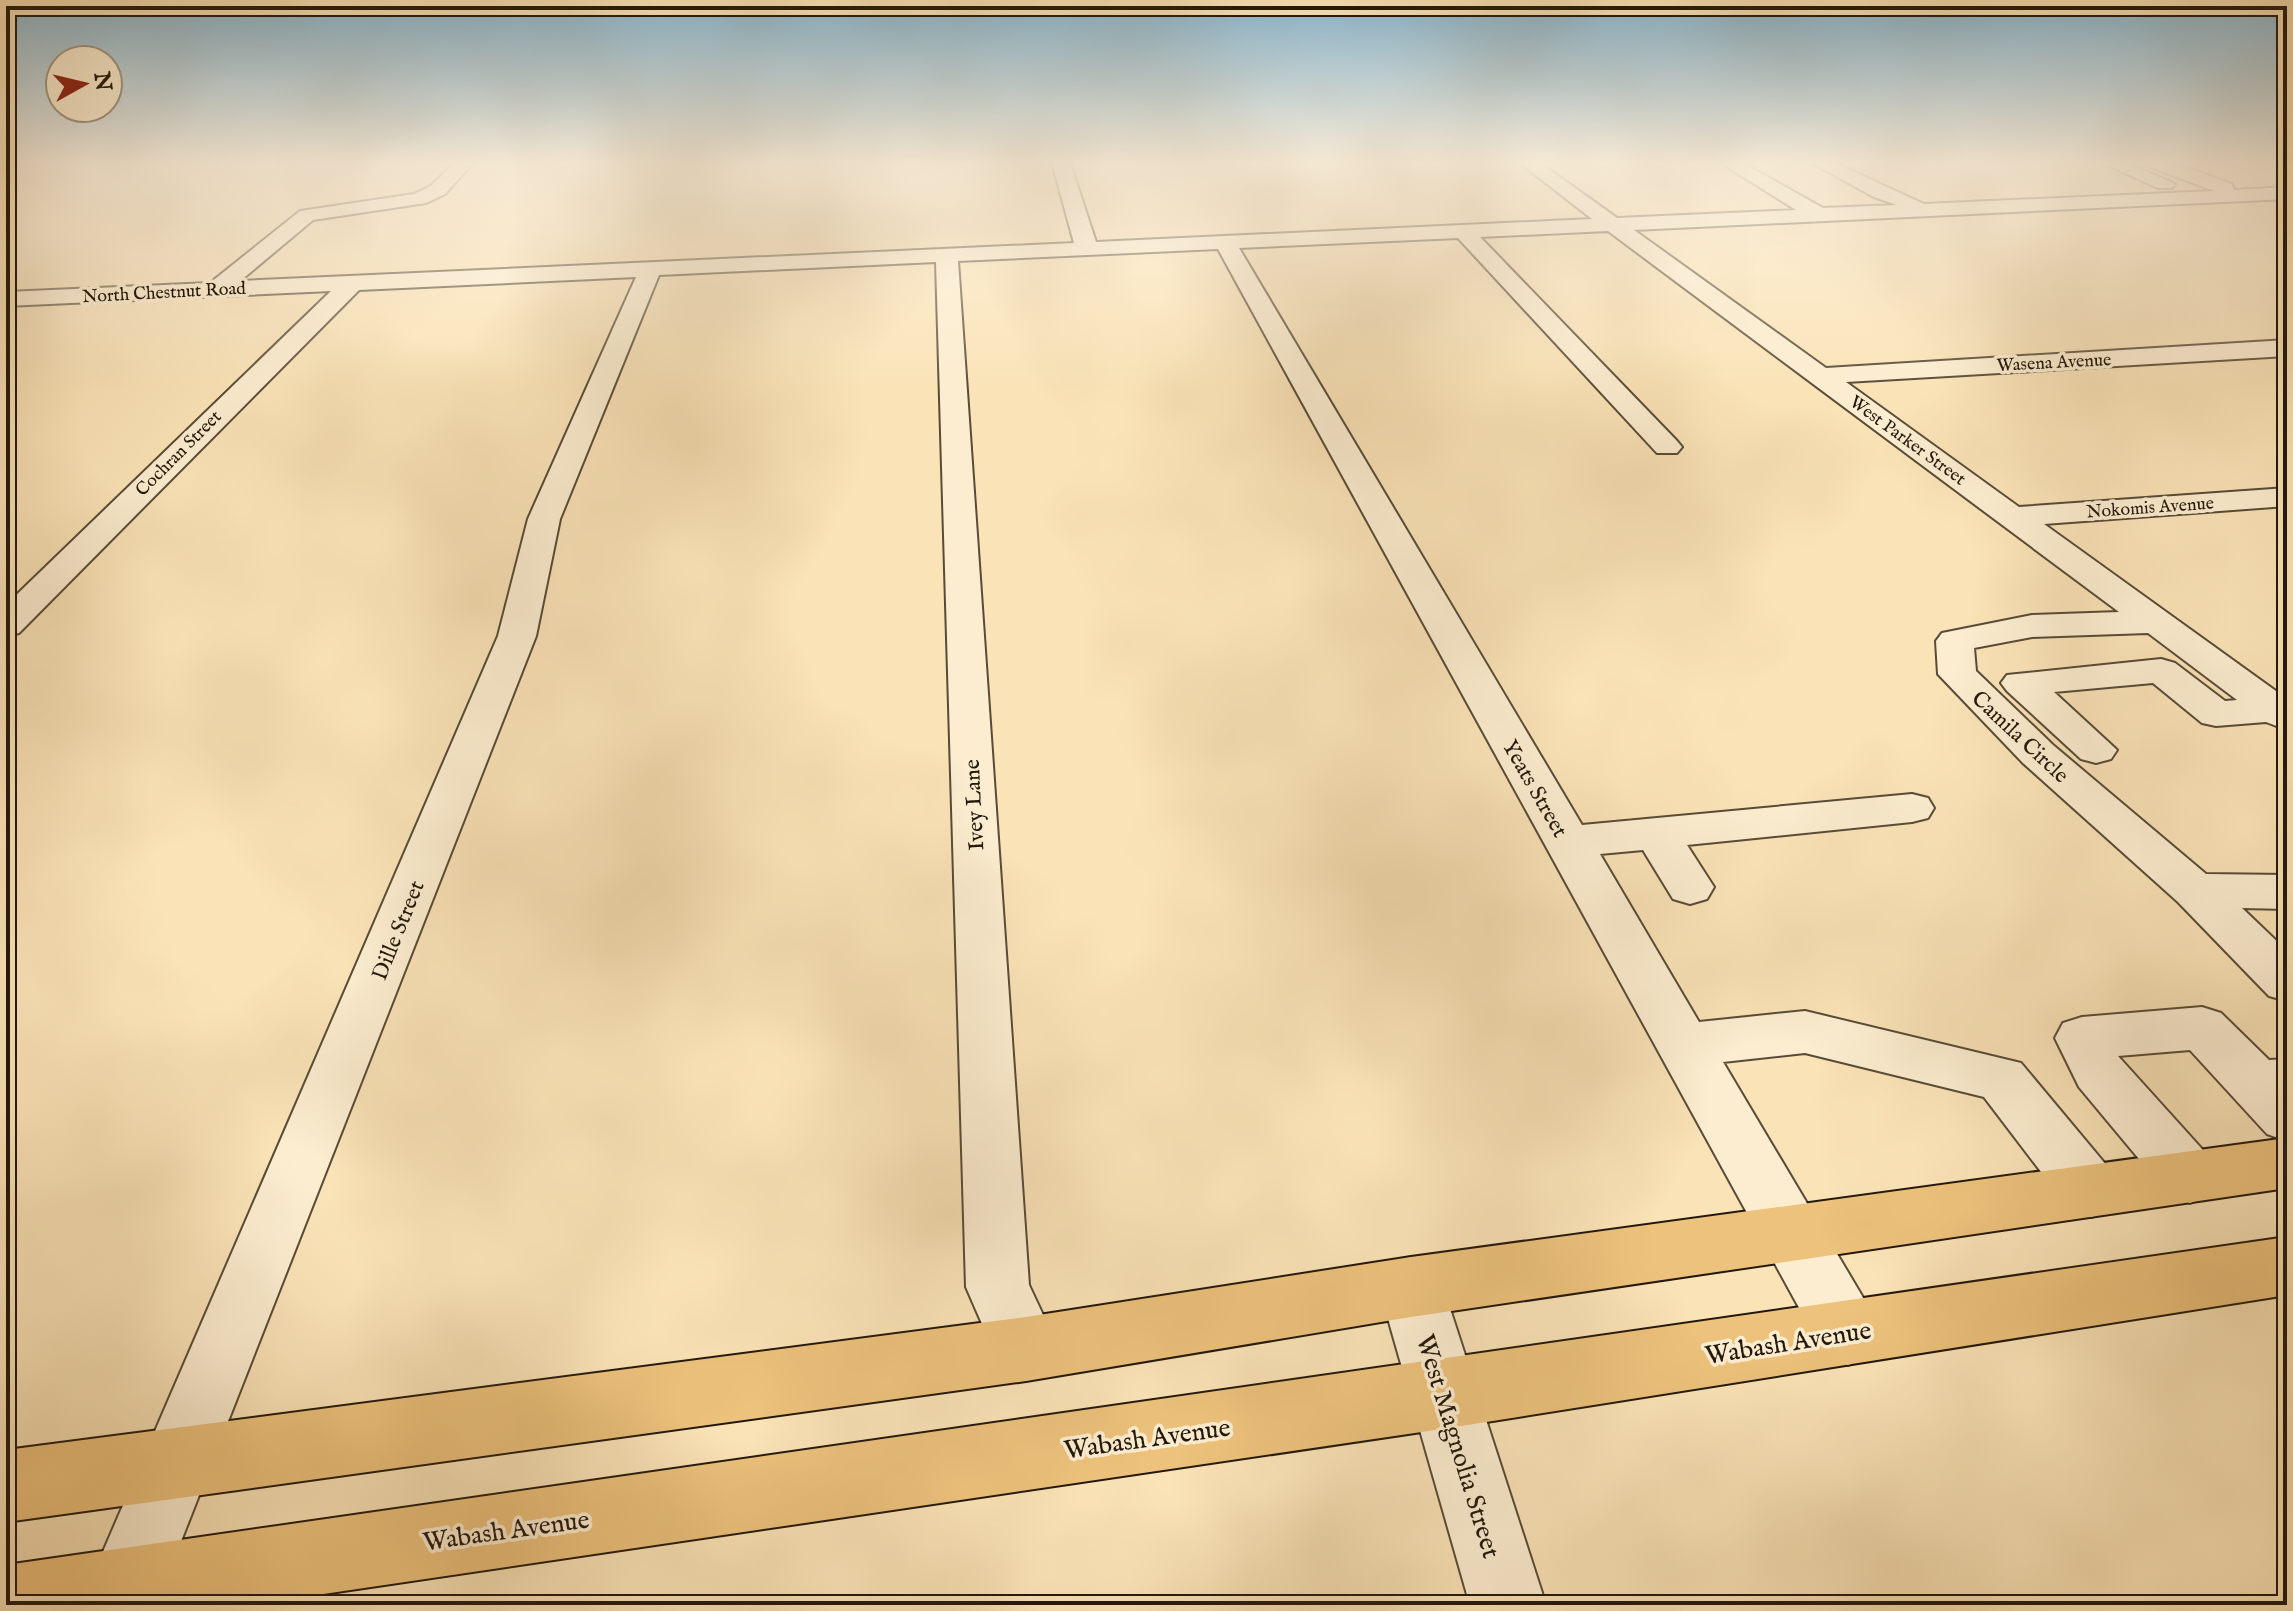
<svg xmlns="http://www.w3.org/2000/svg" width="2293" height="1611" font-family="'IM FELL English',serif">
<rect width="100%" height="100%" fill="#fae3b7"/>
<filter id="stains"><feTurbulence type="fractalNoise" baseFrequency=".0025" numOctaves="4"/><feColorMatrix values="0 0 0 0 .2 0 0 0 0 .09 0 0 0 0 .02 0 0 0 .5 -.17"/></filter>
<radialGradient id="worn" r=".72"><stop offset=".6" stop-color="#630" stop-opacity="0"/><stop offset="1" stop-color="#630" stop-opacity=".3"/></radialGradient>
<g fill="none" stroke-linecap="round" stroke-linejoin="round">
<g stroke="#584b37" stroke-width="4">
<g id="minor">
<polygon points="454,163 473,163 445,194 426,203 313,220 240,281 1074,243 1052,163 1070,163 1096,242 1592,219 1520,163 1540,163 1617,218 1796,210 1721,163 1743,163 1823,208 1897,205 1874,197 1812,163 1835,163 1924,204 2214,191 2150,167 2147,163 2173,163 2232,184 2234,190 2287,187 2287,199 1634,230 1826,368 2287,340 2287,356 1846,382 2019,507 2287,488 2287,506 2044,524 2287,699 2287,730 2266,722 2216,726 2202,723 2153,683 2054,692 2117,750 2111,759 2096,763 2081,759 2007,691 2001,683 2007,675 2161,659 2175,663 2225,701 2237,700 2148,633 2032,637 1974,648 1976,671 2053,745 2206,874 2287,875 2287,909 2242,908 2287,951 2287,1001 2269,996 2178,902 2023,763 1938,674 1936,641 1942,633 2032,615 2119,612 1608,231 1480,237 1677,441 1682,447 1677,453 1657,453 1458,238 1239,248 1582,825 1912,794 1928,798 1934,808 1928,818 1912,822 1687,845 1714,887 1707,899 1690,904 1673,899 1643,850 1600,854 1699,1022 1805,1011 2021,1063 2112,1172 2121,1191 2112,1210 2091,1217 2070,1210 1984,1097 1805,1053 1723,1062 1871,1311 1881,1333 1871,1355 1848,1365 1825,1355 1218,249 958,261 1029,1285 1059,1349 1049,1372 1026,1381 1003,1372 966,1287 936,262 659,275 560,519 536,636 156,1605 80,1605 498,636 528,519 636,277 359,290 19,633 6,636 6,605 331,291 6,306 6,292 210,283 300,211 414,194 431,186"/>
<polygon points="2103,163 2128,163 2175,184 2172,188 2158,188"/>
<polygon points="2202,1007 2221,1013 2269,1060 2287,1059 2287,1141 2267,1134 2190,1050 2118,1056 2211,1159 2219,1177 2211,1195 2190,1203 2169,1195 2079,1087 2055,1038 2063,1023 2082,1017"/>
<polygon points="1411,1257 1433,1266 1443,1287 1546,1605 1470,1605 1379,1287 1389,1266"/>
</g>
</g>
<g stroke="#22180c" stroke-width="4">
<g id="major">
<polygon points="2287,1138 2287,1188 1411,1317 1026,1381 6,1522 6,1450 1026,1317 1411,1257"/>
<polygon points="2287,1237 2287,1295 1442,1429 249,1605 6,1605 6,1565"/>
</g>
</g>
<use href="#minor" fill="#fcedd0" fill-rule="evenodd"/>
<use href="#major" fill="#edc27c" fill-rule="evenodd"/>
</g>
<linearGradient id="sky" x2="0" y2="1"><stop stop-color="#8ab8d1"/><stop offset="0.42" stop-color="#fdf2df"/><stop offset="1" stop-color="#fdf2df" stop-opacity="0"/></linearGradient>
<rect width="2293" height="388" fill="url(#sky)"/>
<g text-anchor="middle" stroke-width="7" stroke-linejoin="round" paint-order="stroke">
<g font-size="18" fill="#22180c" stroke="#fcedd0">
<text transform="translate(164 292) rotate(-3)" y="6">North Chestnut Road</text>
<text transform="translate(2054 362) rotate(-3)" y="6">Wasena Avenue</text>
<text transform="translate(1908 440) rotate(36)" y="6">West Parker Street</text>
<text transform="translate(178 453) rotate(-45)" y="6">Cochran Street</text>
<text transform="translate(2150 507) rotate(-4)" y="6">Nokomis Avenue</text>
</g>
<g font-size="22" fill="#22180c" stroke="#fcedd0">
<text transform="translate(2021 736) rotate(43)" y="8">Camila Circle</text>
<text transform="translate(1536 788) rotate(60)" y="8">Yeats Street</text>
<text transform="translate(973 805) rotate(-93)" y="8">Ivey Lane</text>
<text transform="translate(397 930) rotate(-68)" y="8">Dille Street</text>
</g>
<g font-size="26" fill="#22180c" stroke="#fcedd0">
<text transform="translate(1788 1342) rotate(-9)" y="9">Wabash Avenue</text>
<text transform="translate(1147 1438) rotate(-8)" y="9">Wabash Avenue</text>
<text transform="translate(1459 1446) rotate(73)" y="9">West Magnolia Street</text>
<text transform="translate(506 1530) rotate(-8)" y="9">Wabash Avenue</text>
</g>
</g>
<rect width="2293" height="1611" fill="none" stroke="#fae3b7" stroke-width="32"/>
<rect x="8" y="8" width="2277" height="1595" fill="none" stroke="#22180c" stroke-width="4"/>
<rect x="16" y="16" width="2261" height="1579" fill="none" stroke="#22180c" stroke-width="2"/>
<g transform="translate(84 84) rotate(82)"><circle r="38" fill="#fcedd0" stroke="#a59882" stroke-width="2"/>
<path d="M0-6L14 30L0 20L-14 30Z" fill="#8f2418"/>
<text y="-12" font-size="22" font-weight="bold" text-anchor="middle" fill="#22180c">N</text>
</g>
<rect width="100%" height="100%" filter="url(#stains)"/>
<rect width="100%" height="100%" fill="url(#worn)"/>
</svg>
